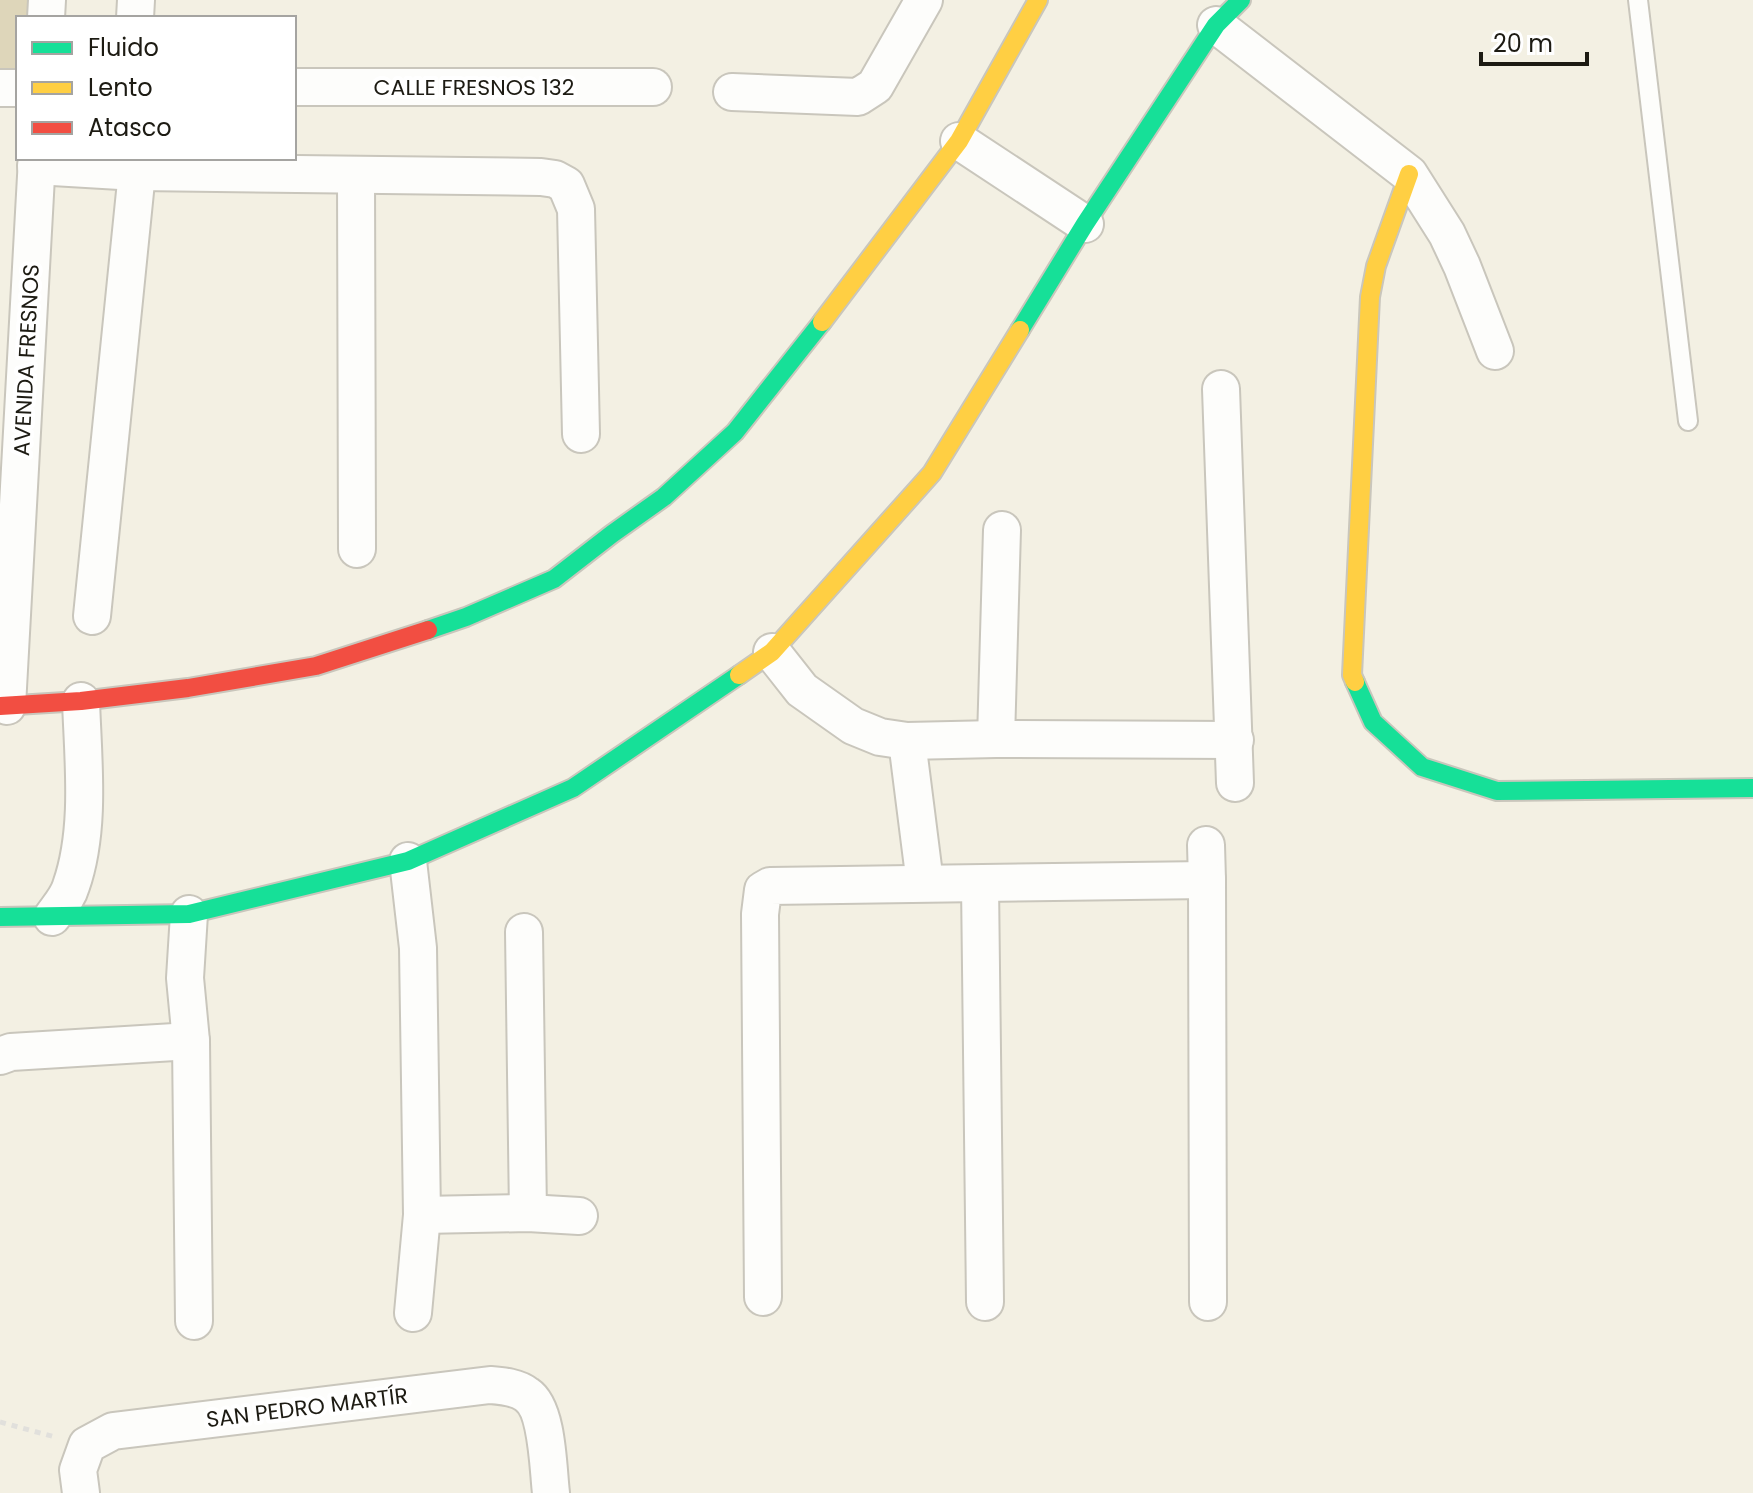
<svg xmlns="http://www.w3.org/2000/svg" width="1753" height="1493" font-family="Poppins,sans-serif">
<rect width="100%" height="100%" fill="#f3f0e3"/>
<polygon fill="#ded6ba" points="0,0 47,0 46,18 18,18 18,88 0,88"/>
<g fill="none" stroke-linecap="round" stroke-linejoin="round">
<g stroke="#c9c6bc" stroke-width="22">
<polyline id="lane" points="1638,0 1688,421"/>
</g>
<g stroke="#c9c6bc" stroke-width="40">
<g id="street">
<polyline points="46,18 47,0"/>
<polyline points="135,18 136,0"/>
<polyline points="1216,25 1409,174 1447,234 1462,266 1495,351"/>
<polyline points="294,87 653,87"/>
<polyline points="0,88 18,88"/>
<polyline points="732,92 858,97 875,86 924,0"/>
<polyline points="959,141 1085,224"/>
<polyline points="36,166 137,172 541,177 555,179 566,185 576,209 581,434"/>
<polyline points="356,175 357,549"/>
<polyline points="1221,389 1235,783"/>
<polyline points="92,616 137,172"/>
<polyline points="772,652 802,690 853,726 880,737 907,741 996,739 1235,740"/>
<polyline points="7,706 37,158"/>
<polyline points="996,739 1002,530"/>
<polyline points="907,741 925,883"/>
<polyline points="1206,845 1207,880 1208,1302"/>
<polyline points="408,861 418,948 422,1215 413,1313"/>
<polyline points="980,884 985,1302"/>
<polyline points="189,914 185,978 191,1041 194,1321"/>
<path d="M52,917C59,907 68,897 71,886C91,829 83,760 81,701"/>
<polyline points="524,932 528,1213"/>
<polyline points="0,1056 11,1052 191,1041"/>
<polyline points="422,1215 528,1213 579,1216"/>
<polyline points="763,1297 760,914 763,890 770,886 1207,880"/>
<path d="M81,1493L78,1470L87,1445L113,1431L490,1385C503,1386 517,1387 527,1395C548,1409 548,1469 551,1493"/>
</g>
</g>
<g stroke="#c9c6bc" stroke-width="22">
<g id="fast">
<polyline points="1020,330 1085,224 1216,25 1241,0"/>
<polyline points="428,630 466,617 554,579 612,534 664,497 735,432 822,322"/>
<polyline points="1355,682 1373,722 1422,767 1497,791 1753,788"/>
<polyline points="0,917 189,914 408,861 573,788 739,675"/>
</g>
</g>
<g stroke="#c9c6bc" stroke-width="22">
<g id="slow">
<polyline points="822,322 959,141 1038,0"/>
<polyline points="739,675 772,652 932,473 1020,330"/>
<polyline points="1355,682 1352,675 1370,297 1376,266 1409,174"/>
</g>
</g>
<g stroke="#c9c6bc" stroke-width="22">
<polyline id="jam" points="0,706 81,701 188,688 316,666 428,630"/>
</g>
<polyline stroke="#e1e0dc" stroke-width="5" stroke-dasharray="6 6" stroke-linecap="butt" points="0,1422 55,1437"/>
<use href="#lane" stroke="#fdfdfb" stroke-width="18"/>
<use href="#street" stroke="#fdfdfb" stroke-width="36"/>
<use href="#fast" stroke="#16e098" stroke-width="18"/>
<use href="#slow" stroke="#ffcf43" stroke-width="18"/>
<use href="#jam" stroke="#f24e42" stroke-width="18"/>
</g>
<g text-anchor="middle" stroke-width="8" stroke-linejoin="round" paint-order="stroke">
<g font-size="22" fill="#1d1b13" stroke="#fff">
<text x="474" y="95">CALLE FRESNOS 132</text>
<text transform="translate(26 360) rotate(-87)" y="8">AVENIDA FRESNOS</text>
<text transform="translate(307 1407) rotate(-7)" y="8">SAN PEDRO MARTÍR</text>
</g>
</g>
<rect x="16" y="16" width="280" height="144" fill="#ffffff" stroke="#a5a4a1" stroke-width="2"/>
<rect x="32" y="42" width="40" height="12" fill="#16e098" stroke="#a5a4a1" stroke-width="2"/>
<text x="88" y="56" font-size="24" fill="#1d1b13">Fluido</text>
<rect x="32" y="82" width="40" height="12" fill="#ffcf43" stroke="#a5a4a1" stroke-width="2"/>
<text x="88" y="96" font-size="24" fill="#1d1b13">Lento</text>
<rect x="32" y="122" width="40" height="12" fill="#f24e42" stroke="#a5a4a1" stroke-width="2"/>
<text x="88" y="136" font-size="24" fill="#1d1b13">Atasco</text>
<path d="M1481 52v12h106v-12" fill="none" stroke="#1d1b13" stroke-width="4"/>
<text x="1493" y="52" font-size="24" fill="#1d1b13" stroke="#ffffff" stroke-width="6" paint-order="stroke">20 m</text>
</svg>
